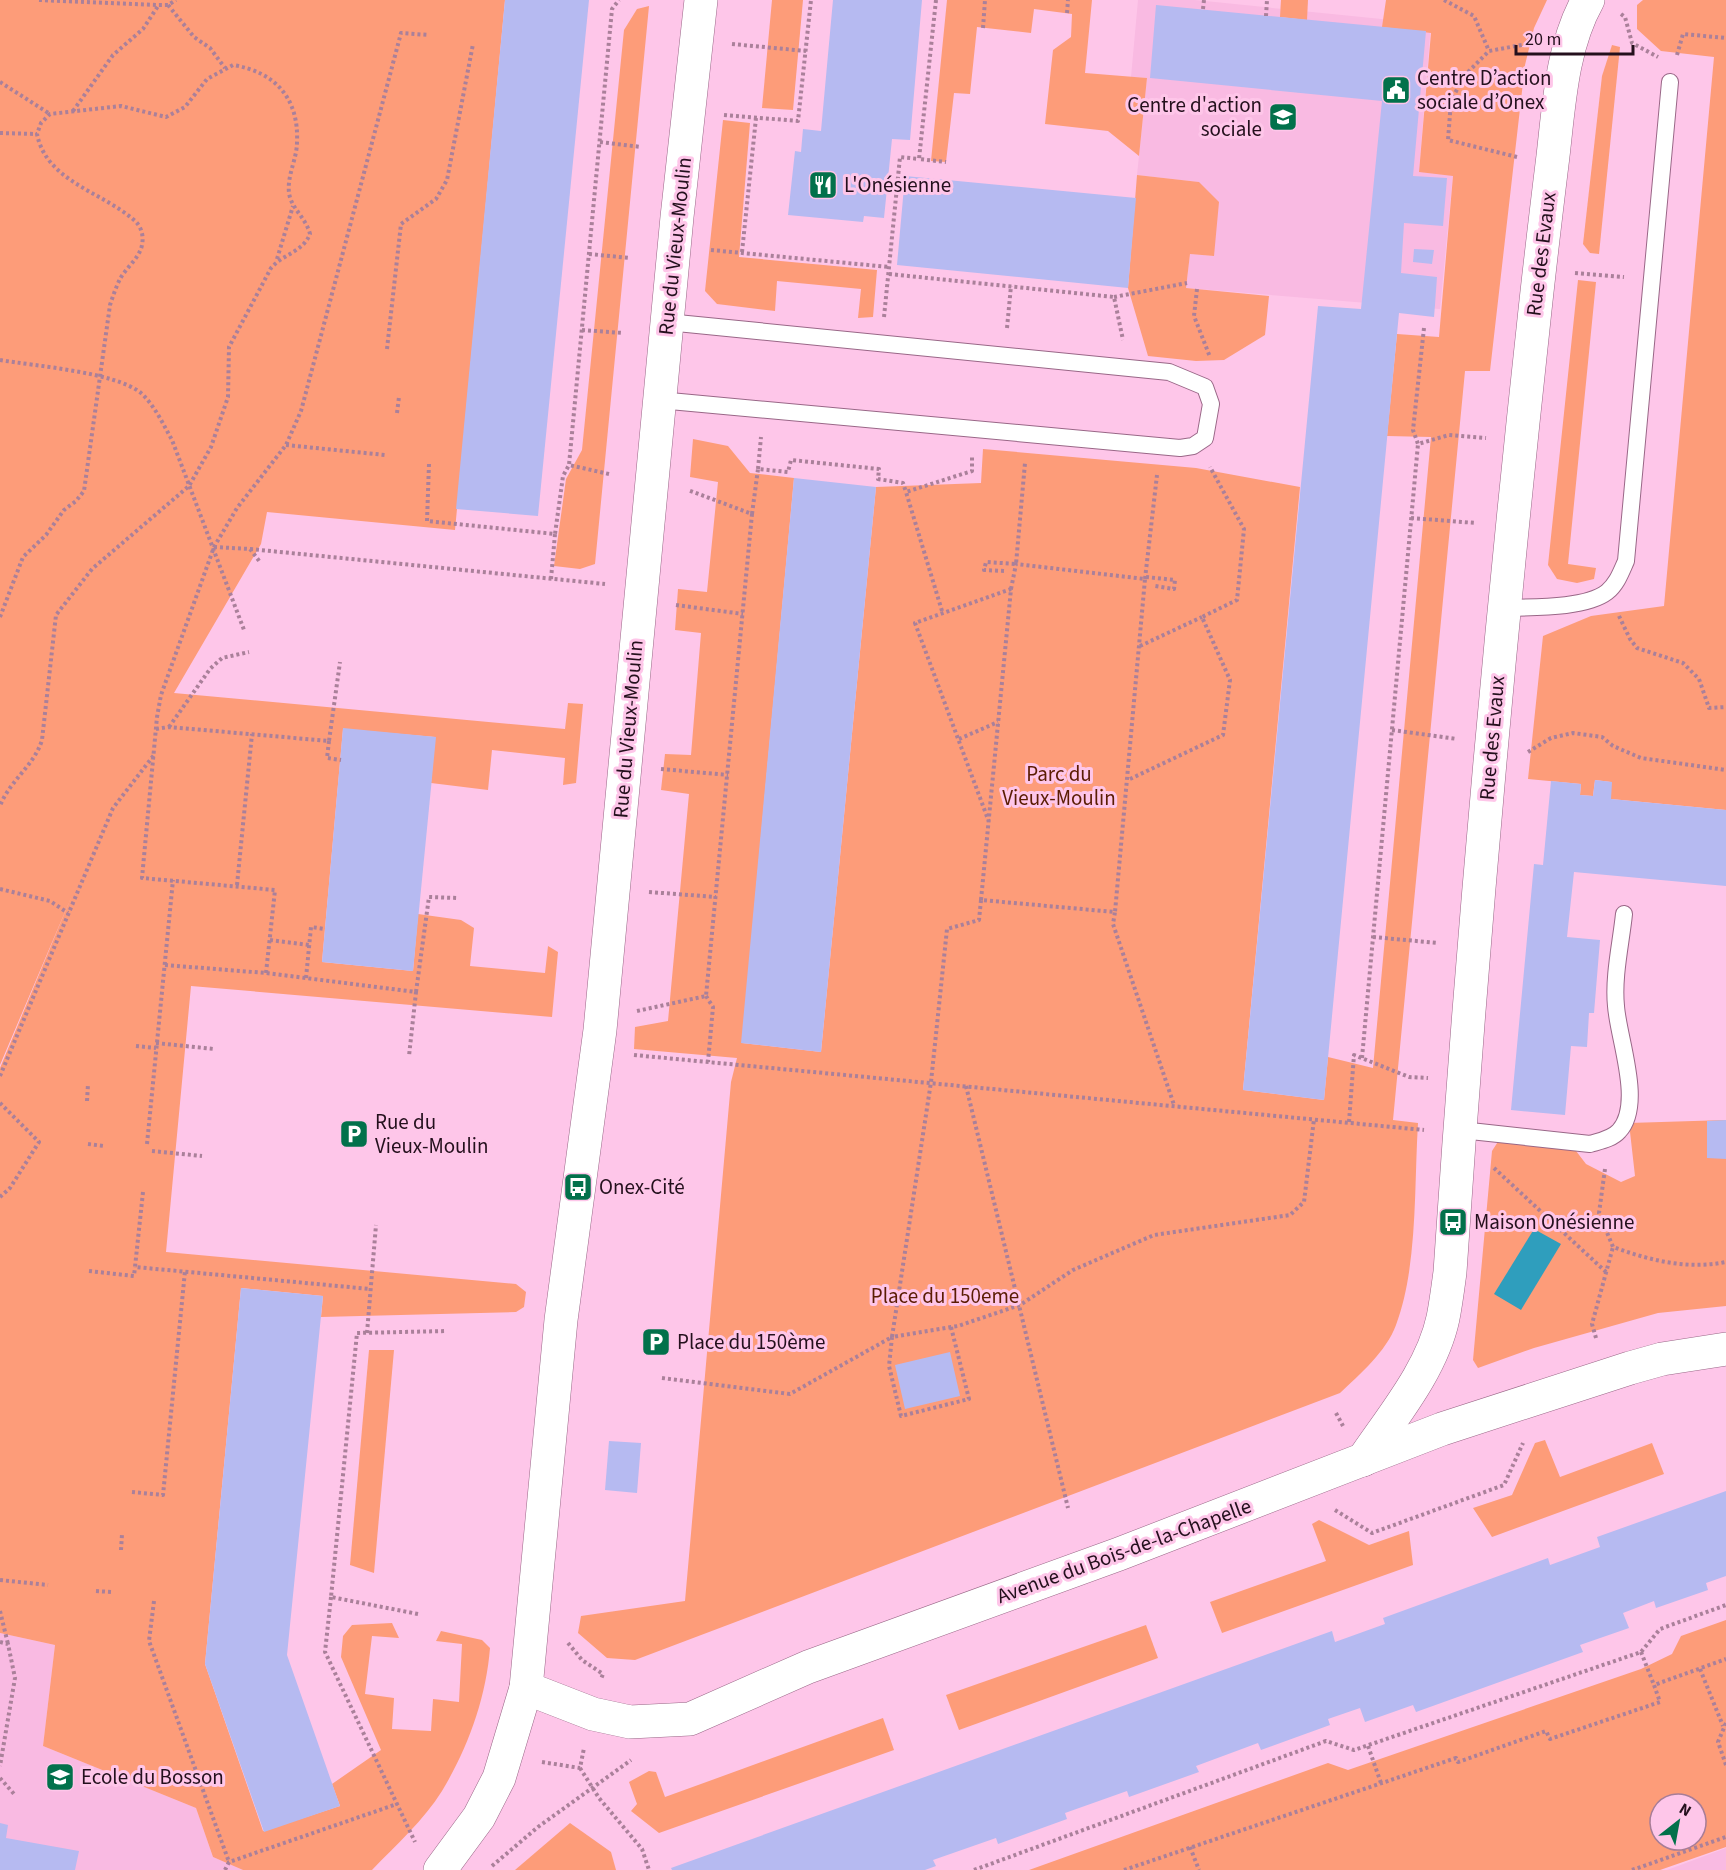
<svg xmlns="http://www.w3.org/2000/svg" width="1726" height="1870" font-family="'Source Sans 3',sans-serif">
<rect width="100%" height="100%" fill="#fec6e9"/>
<g fill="#f9bae2">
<polygon points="1138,0 1195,0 1431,24 1419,171 1453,175 1440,309 1186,288 1190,254 1214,256 1199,182 1137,175 1147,78 1131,77"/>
<polygon points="0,1633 55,1645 43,1746 196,1808 213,1857 243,1870 0,1870"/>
<polygon points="1726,1848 1726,1870 1667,1870"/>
</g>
<g fill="#fd9c79" fill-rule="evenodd">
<path d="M0,0H505L455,530L267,512L261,544L174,693L565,729L568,703L583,704L576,783L563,785L565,758L492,750L488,790L431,783L435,737L343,729L322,962L413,971L418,914L461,920L474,928L470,966L545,973L548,946L558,952L552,1017L191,986L166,1252L516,1284L526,1292L524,1307L516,1312L321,1317L323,1296L241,1288L205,1664L263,1831L340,1806L332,1784L381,1750L341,1657L343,1636L352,1625L392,1623L399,1638L372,1636L365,1694L394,1698L392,1729L431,1731L433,1699L459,1702L462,1644L436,1641L441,1631L482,1640L490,1648C486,1698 468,1748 442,1791C424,1820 396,1845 372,1870H243L213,1857L196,1808L43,1746L55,1645L0,1633V1068L73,893L0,1065Z"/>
<polygon points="772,0 803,0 793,110 762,108"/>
<polygon points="947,0 1092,0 1085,73 1147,78 1139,156 1108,131 1045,124 1053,50 1071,37 1072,14 1034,9 1031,33 977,27 970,94 954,93 946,162 931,161"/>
<polygon points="1281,0 1308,0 1307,20 1280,17"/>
<path d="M1386,0H1547L1534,28L1525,65L1490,371H1465L1393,1120L1418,1123C1414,1187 1418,1266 1396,1325C1386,1352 1360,1374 1340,1393L635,1660L607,1658L578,1633L581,1616L685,1601L731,1082L737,1058L634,1049L635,1027L668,1021L689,794L661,790L665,754L691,755L701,633L675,630L678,589L707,592L718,482L690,477L693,439L728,446L750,473L794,478L742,1043L821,1052L876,487L981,483L983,449L1196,468L1300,487L1243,1090L1324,1100L1328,1057L1373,1068L1431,437L1387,436L1397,334L1439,337L1453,176L1419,172L1431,33L1382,27Z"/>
<polygon points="1643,0 1726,0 1726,810 1611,799 1611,782 1595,780 1593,796 1580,795 1581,784 1528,779 1543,636 1591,616 1664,606 1714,57 1661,51 1637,29 1637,5"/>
<polygon points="649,6 595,564 580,569 554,566 566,479 582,450 624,30 637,9"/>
<polygon points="1612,45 1620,47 1599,254 1590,253 1583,244 1602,76"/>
<polygon points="723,120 750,123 739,257 877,270 873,317 858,318 861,289 777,281 775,311 717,304 705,291"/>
<polygon points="1137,175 1199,182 1219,202 1214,256 1190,254 1186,288 1269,296 1265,335 1224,360 1196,361 1148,356 1128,288"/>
<polygon points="1578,280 1596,282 1568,564 1596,568 1594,579 1577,583 1557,579 1548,565"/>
<polygon points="1726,1120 1726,1306 1658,1313 1534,1348 1478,1368 1473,1360 1492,1151 1501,1137 1573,1147 1586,1164 1621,1182 1635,1176 1629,1123"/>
<polygon points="369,1350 394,1350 374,1573 350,1565"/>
<polygon points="1545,1440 1560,1477 1652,1443 1664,1474 1492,1537 1473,1508 1512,1495 1535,1443"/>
<polygon points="1319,1520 1369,1545 1409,1531 1413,1565 1222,1633 1210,1602 1326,1561 1312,1524"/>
<path d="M1726,1620V1847L1660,1870H1029L1328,1763L1348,1770L1641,1669L1672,1654L1681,1636ZM1660,1804H1696V1840H1660Z"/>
<polygon points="1146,1625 1158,1658 959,1730 946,1695"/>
<polygon points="883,1718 894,1750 659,1833 631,1811 637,1804 629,1782 649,1771 656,1772 665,1797"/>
<polygon points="570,1823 611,1852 616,1870 515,1870"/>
</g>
<polygon fill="#2f9ebd" points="1534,1229 1561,1244 1521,1310 1494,1294"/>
<g fill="#b6baf1">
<polygon points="505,0 589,0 538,516 456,509"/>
<polygon points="833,0 922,0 910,140 892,139 884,218 864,216 863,222 788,215 795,151 801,152 803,129 821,131"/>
<polygon points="1156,5 1426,31 1413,176 1447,178 1443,226 1404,223 1401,273 1437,277 1435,305 1434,317 1399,313 1324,1100 1243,1090 1318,306 1361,309 1382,101 1150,78"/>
<polygon points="905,176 1136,198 1128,288 897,265"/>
<polygon points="1414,249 1434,250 1432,264 1413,262"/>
<polygon points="794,478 876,487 821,1052 741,1043"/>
<polygon points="343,728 436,737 413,971 322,962"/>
<polygon points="1595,780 1612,782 1611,799 1726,810 1726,886 1574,872 1567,937 1600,940 1594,1013 1589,1013 1587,1047 1571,1046 1565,1115 1511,1110 1534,864 1543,865 1551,781 1581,784 1580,795 1593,796"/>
<polygon points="1726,1120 1726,1159 1707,1158 1707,1121"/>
<polygon points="241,1288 323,1296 287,1655 340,1806 264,1832 205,1664"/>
<polygon points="950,1352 960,1396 905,1409 895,1365"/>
<polygon points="609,1441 641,1443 637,1493 605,1490"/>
<polygon points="1726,1491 1726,1576 1706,1583 1708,1590 1656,1608 1654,1601 1623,1613 1629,1628 1580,1645 1583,1652 1416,1712 1413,1705 1365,1722 1360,1708 1328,1719 1330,1725 1261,1750 1258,1743 1196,1766 1199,1772 1129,1797 1127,1791 1065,1813 1067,1819 998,1844 996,1838 933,1860 936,1866 925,1870 672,1870 671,1868 1332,1631 1335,1642 1385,1624 1383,1618 1548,1558 1550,1565 1600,1547 1597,1537"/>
<polygon points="0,1823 8,1825 6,1838 79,1851 75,1870 0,1870"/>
</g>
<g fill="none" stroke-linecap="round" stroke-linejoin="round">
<g stroke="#996787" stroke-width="18">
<g id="lane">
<polyline points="659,400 1180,448 1193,446 1205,438 1211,404 1205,387 1169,372 667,322"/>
<path d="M1502,608C1530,607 1585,609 1607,592C1617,584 1621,572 1626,561L1670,82"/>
<path d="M1461,1130L1590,1144C1600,1141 1612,1139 1619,1131C1644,1104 1618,1038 1616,1006C1613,977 1621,943 1624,914"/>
</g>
</g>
<g stroke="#996787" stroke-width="34">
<g id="street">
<path d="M1363,1460C1392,1417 1432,1370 1443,1318C1446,1303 1448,1287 1450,1272C1471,957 1499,642 1533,329C1539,271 1546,213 1553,156C1559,104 1562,46 1588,0"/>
<polyline points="526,1688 593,1714 630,1722 690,1719 808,1667 1119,1554 1442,1429 1630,1368 1662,1359 1726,1349"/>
</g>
</g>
<g stroke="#996787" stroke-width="34">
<polyline id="secondary" points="440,1870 479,1817 499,1778 526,1688 561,1320 600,1030 677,217 701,0"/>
</g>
<g stroke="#aa809a" stroke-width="4" stroke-dasharray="3 3" stroke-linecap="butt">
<polyline points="39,0 158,5 168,5 176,0"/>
<polyline points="936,0 919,159 946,162"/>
<polyline points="1444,0 1474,16 1489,51"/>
<polyline points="168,5 194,37 210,48 225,68"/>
<polyline points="1203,9 1204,0"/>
<polyline points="1067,13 1068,0"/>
<polyline points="1621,14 1625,17 1632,43 1658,57"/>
<polyline points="1266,16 1267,0"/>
<polyline points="983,28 985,0"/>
<polyline points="732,44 806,51"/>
<polyline points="1677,55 1683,34 1726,38"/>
<polyline points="0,82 50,114"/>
<polyline points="73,111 113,55 143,29 158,6"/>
<polyline points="724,115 798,121 811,0"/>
<polyline points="0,133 37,134"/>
<polyline points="600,142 641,147"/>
<polyline points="1517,157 1448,140 1451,101 1464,76 1489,51 1532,43"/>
<polyline points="711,250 889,267"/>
<polyline points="742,252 756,118"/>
<polyline points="589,254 630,258"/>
<polyline points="277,259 293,206"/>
<polyline points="1575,273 1624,277"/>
<polyline points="889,274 1114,297 1123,340"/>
<polyline points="1197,289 1194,316 1210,357"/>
<polyline points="1114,297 1187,283"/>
<polyline points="884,317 900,157 919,159"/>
<polyline points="1007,328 1011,286"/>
<polyline points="1424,328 1413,430 1418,444 1449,435 1486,438"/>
<polyline points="582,330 623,333"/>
<polyline points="387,349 401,224 436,199 447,180 473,44"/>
<path d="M0,360C35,366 115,372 141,393C155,406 163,424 172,440L244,630"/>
<polyline points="397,413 399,397"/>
<polyline points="286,445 385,455"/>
<polyline points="429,464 427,521 555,534 563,476 569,465"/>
<polyline points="758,469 761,437"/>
<polyline points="609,474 569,465 612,9 619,0"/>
<polyline points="752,514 758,469 788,472 791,460 879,469 878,479 903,483 906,492"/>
<polyline points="1411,518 1476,523"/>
<polyline points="214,547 250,549 260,562"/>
<polyline points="250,549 605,584"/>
<polyline points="1004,571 984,570 986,562 1016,564 1025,463"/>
<polyline points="1146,577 1175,580 1174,589 1155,586"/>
<polyline points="551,579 555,534"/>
<polyline points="1145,579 1157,475"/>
<polyline points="1011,589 1016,564 1145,579 1115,912"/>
<polyline points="676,605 743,614"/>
<polyline points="942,611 906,492 972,471 972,455"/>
<polyline points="1619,616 1630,639 1637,648 1683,663 1699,679 1709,708 1726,707"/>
<path d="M0,617L23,557L46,535L64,510L76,501L84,491L110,305C113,296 116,287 120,279C126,268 140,257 142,245C144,235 141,226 134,220C102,192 46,181 37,134L41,123L50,114L121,106L166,117L185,107L207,79L233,65C275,72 299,98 297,142C297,159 287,175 289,193C291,208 306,218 310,234C303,252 283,254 271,268L229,347L228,397L211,447L189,486L92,569L56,615L42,740C34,766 10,780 0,806"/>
<polyline points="1140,646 1202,617"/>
<polyline points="169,727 210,669 222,658 249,652"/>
<polyline points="156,729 169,727 329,741 340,662"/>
<polyline points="1392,730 1457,739"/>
<polyline points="959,739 998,722"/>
<polyline points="329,741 327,758 341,760"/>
<polyline points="1528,752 1551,738 1573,733 1602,737 1613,746 1641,758 1726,770"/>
<polyline points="661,769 728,775"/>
<polyline points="1130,779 1223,735 1230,680 1202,617 1237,600 1244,529 1210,467"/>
<polyline points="237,885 252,734"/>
<polyline points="0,889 50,901 68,913"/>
<polyline points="649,892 716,897"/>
<polyline points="981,900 1011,589 915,623 989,822"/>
<polyline points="1373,937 1438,943"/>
<polyline points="270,940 309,945"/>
<polyline points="165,965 266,973 416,992 409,1056"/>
<polyline points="266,973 275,890 142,878 157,717 161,695 214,547 237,508 286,445 301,411 401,33 429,35"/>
<polyline points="306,978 311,927 325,929"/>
<polyline points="416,992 429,897 457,898"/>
<polyline points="706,996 713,1007 708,1062"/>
<polyline points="637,1011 706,996 752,514 688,490"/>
<polyline points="156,1043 214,1049"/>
<polyline points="136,1046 156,1048"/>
<polyline points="634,1055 1424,1130"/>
<polyline points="1362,1058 1418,444"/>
<polyline points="0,1076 113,808 154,755"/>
<polyline points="966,1086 1068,1508"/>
<polyline points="87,1101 88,1084"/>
<polyline points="0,1103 39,1142 10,1188 0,1197"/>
<polyline points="1349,1122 1354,1055 1409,1077 1428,1078"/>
<polyline points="88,1144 104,1146"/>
<polyline points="147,1144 173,880"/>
<polyline points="152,1151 202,1156"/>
<polyline points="1494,1168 1606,1272"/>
<path d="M1605,1169L1599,1213L1613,1247C1649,1260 1687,1270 1726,1262"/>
<polyline points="143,1192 135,1267 370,1289"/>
<polyline points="89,1271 134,1276 135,1267"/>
<polyline points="951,1327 969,1399 901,1416 889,1366 892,1337 951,1327 958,1326 1020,1305 1073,1270 1154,1235 1290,1215 1304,1202 1314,1119"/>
<polyline points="367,1333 376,1225"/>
<polyline points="1596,1338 1592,1324 1613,1247"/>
<polyline points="662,1378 790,1394 892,1337 931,1082 947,929 979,920 981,900 1115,912 1113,924 1174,1105"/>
<polyline points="1336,1413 1343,1426"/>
<polyline points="132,1492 163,1495 185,1271"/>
<polyline points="1335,1510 1372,1533 1504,1485 1523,1443"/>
<polyline points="121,1550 122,1534"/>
<polyline points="0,1580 48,1585"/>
<polyline points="96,1591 111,1592"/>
<polyline points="331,1597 325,1652 415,1842"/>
<polyline points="154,1601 149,1641 229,1862"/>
<polyline points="0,1611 8,1644"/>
<polyline points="418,1614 331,1597 357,1333 447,1331"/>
<polyline points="0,1642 8,1644 15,1678 0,1766"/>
<polyline points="568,1643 582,1660 603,1674 601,1679"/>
<polyline points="1641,1652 1654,1685"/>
<polyline points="1700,1669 1723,1726"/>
<polyline points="1726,1723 1718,1742 1726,1765"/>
<polyline points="1368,1746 1381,1783"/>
<polyline points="542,1762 580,1768 584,1748"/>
<polyline points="580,1768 599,1798 642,1849 649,1870"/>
<polyline points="0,1778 14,1794"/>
<polyline points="1190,1847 1199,1870"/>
<polyline points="492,1866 538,1827 631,1760"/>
<polyline points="225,1870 229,1862 397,1804"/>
<polyline points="974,1870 1326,1741 1354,1750 1641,1652 1660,1629 1726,1605"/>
<polyline points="1124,1870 1456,1758 1458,1762 1546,1731 1550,1739 1660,1702 1654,1685 1726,1659"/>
<polyline points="1632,1870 1726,1837"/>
</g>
<use href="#lane" stroke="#fff" stroke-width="16"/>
<use href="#street" stroke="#fff" stroke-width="33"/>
<use href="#secondary" stroke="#fff" stroke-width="33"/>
</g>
<defs>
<g id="civic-square" transform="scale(1.5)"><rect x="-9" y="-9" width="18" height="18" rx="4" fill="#02714b" stroke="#fec6e9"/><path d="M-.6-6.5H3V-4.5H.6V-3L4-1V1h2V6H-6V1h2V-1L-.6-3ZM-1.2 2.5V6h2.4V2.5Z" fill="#fff"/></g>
<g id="school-square" transform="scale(1.5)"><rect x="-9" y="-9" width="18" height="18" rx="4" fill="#02714b" stroke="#fec6e9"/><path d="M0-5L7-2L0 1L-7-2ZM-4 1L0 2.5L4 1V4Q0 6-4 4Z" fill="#fff"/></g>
<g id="restaurant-square" transform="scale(1.5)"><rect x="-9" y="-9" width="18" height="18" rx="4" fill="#02714b" stroke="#fec6e9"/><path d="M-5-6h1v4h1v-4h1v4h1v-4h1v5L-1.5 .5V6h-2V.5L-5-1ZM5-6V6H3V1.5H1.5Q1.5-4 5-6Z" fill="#fff"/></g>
<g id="parking-square" transform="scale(1.5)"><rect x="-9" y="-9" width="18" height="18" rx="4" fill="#02714b" stroke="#fec6e9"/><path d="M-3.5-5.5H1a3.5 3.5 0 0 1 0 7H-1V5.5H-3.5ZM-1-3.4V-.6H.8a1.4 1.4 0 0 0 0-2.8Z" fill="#fff"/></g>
<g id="bus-square" transform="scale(1.5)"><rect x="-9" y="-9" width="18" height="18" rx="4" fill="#02714b" stroke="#fec6e9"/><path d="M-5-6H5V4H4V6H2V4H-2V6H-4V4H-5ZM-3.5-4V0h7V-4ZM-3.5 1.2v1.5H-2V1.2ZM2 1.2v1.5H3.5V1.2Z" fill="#fff"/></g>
</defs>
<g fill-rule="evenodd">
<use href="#civic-square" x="1396" y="90"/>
<use href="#school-square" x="1283" y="117"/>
<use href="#restaurant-square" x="823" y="185"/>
<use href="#parking-square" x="354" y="1134"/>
<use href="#bus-square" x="578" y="1187"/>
<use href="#bus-square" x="1453" y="1222"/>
<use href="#parking-square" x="656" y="1342"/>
<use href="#school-square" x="60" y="1777"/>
</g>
<g text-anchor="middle" stroke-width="6" stroke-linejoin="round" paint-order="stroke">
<g font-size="21" fill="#24101d" stroke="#fec6e9" text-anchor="start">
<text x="1417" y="85">Centre D’action<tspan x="1417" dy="24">sociale d’Onex</tspan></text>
<text x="1262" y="112" text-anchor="end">Centre d'action<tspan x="1262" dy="24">sociale</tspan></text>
<text x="844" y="192">L'Onésienne</text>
<text x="375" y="1129">Rue du<tspan x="375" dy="24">Vieux-Moulin</tspan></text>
<text x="599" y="1194">Onex-Cité</text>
<text x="1474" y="1229">Maison Onésienne</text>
<text x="677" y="1349">Place du 150ème</text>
<text x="81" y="1784">Ecole du Bosson</text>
</g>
<g font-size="21" fill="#24101d" stroke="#fec6e9">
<text transform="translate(675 246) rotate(-84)" y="7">Rue du Vieux-Moulin</text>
<text transform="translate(1541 254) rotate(-83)" y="7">Rue des Evaux</text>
<text transform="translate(628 729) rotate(-85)" y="7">Rue du Vieux-Moulin</text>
<text transform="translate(1492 738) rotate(-85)" y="7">Rue des Evaux</text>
<text transform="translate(1124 1551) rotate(-20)" y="7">Avenue du Bois-de-la-Chapelle</text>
</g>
<g font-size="21" fill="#5a1c02" stroke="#fec6e9">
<text x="1059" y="781">Parc du<tspan x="1059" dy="24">Vieux-Moulin</tspan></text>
<text x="945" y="1303">Place du 150eme</text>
</g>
</g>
<g transform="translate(1678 1822) rotate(31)"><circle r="28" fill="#fec6e9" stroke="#a77d97" stroke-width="1.5"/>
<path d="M0-4.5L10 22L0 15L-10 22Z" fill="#02714b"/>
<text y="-9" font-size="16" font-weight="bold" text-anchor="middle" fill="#24101d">N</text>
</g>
<path d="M1516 45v9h117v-9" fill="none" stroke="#24101d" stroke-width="3"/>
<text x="1525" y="45" font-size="18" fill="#24101d" stroke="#fec6e9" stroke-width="4.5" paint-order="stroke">20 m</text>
</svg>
